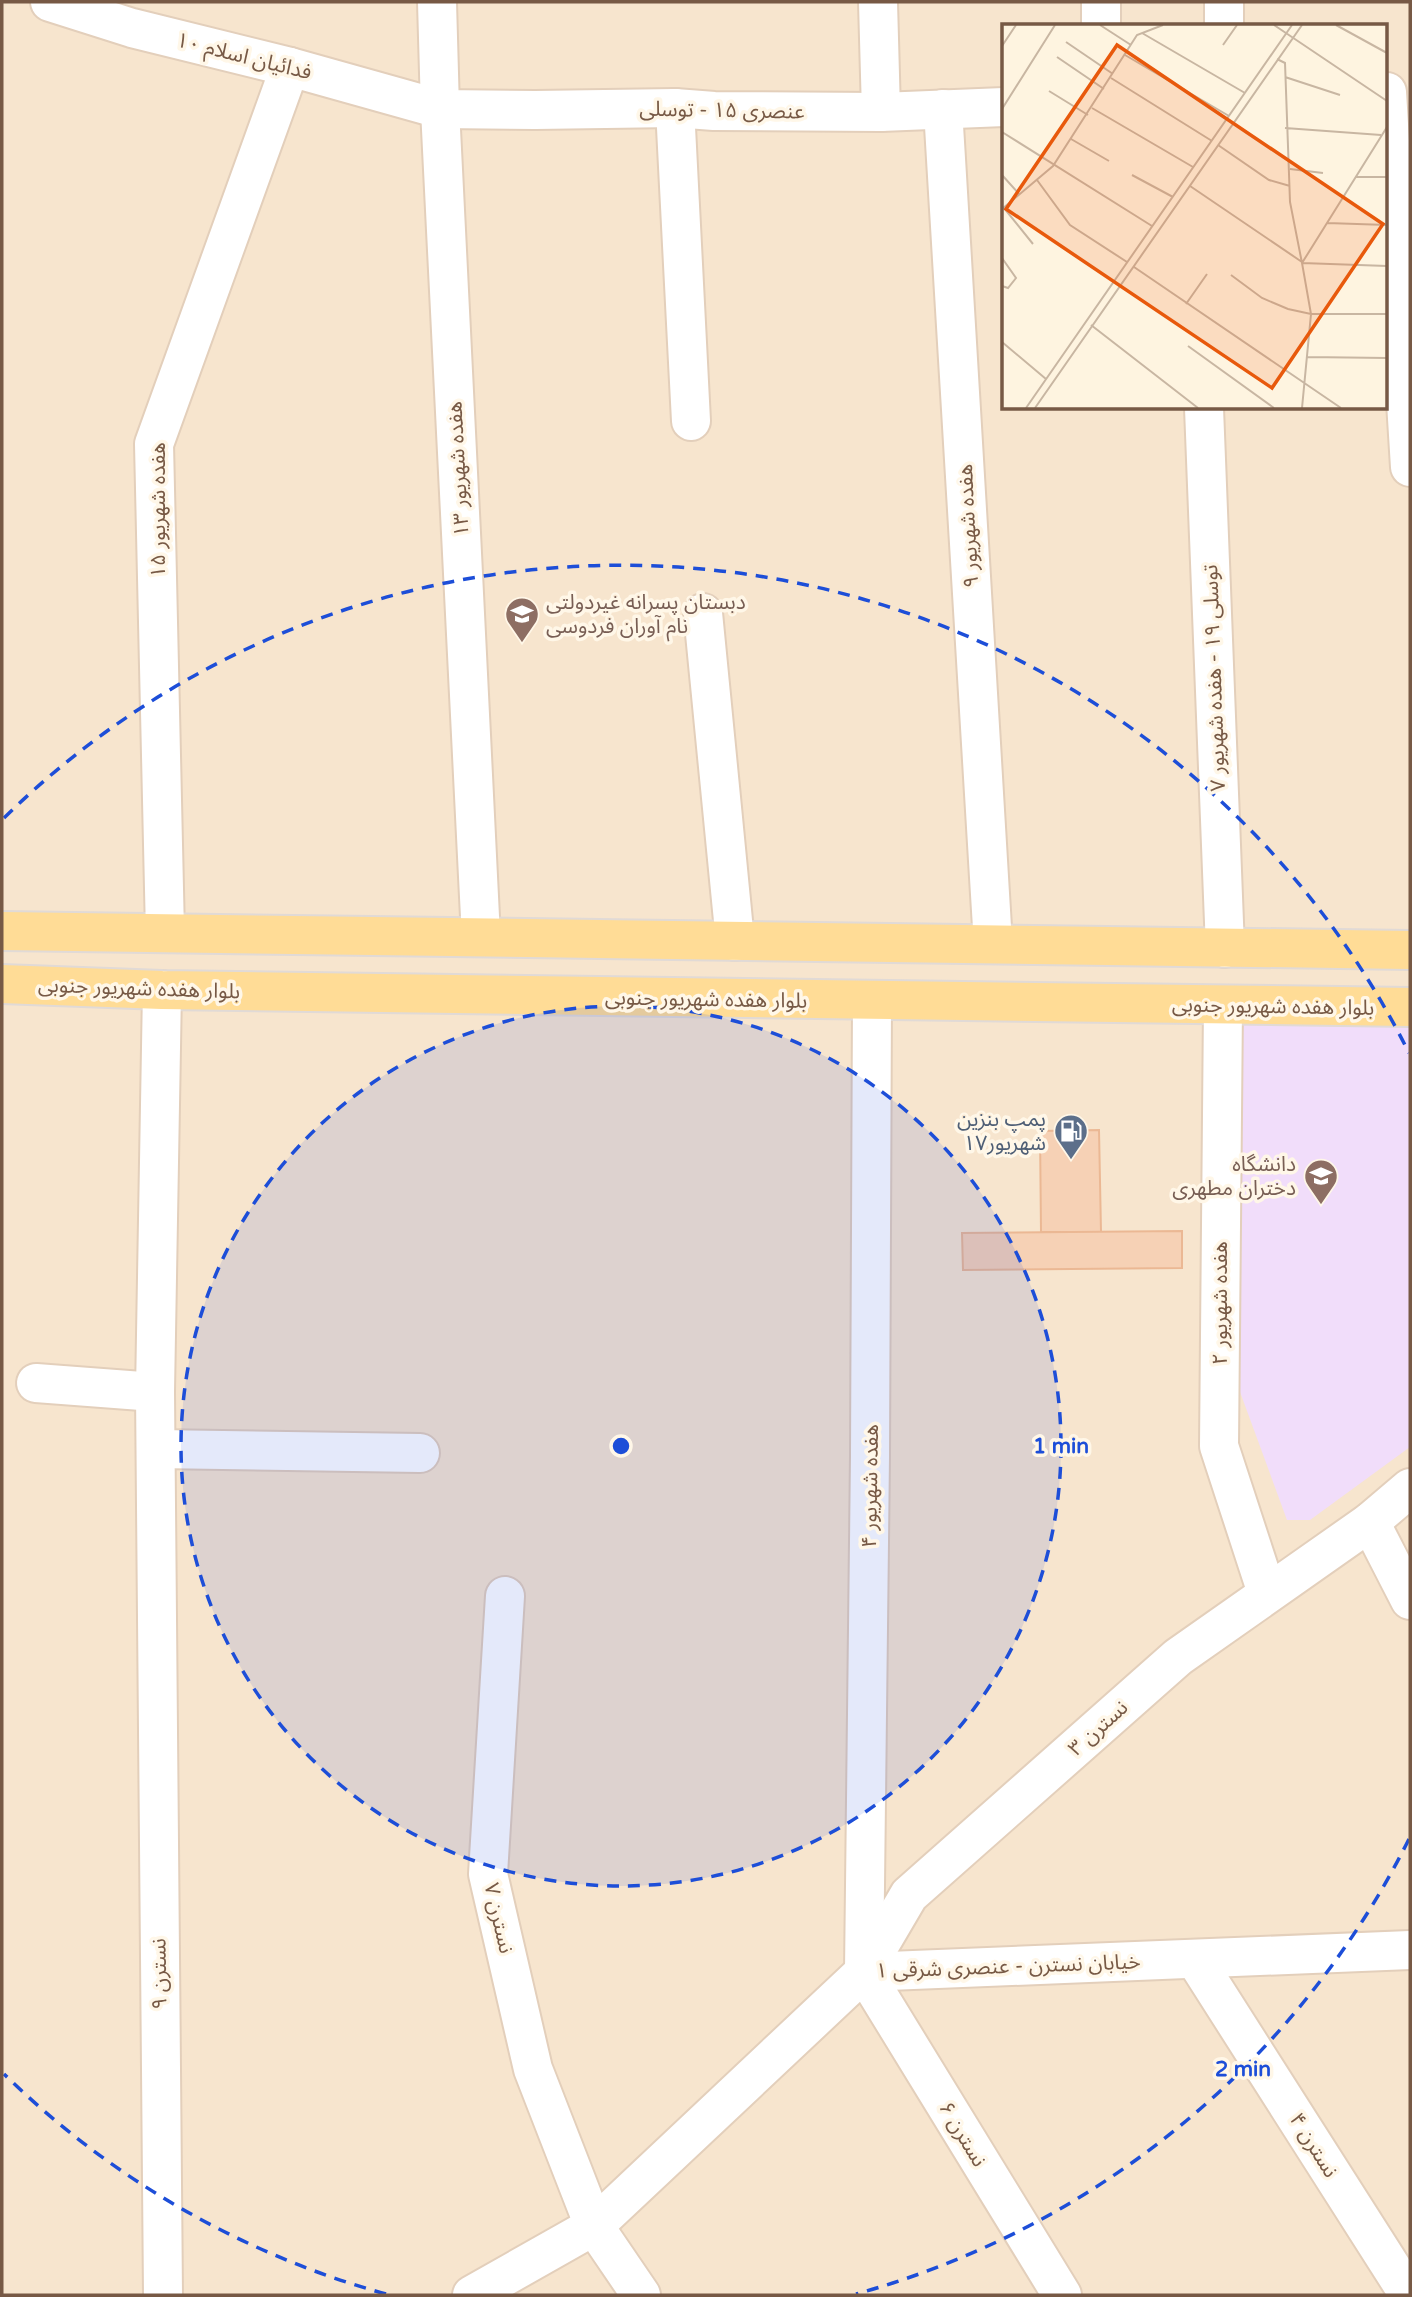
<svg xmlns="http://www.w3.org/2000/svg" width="1412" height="2297" font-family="'Varela Round','Noto Sans Arabic',sans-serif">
<rect width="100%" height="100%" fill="#fef4e0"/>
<path fill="#f7e5ce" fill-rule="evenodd" d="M2,2H1410V2295H2ZM1004,26H1386V408H1004Z"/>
<polygon fill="#f1ddfa" points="1245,1016 1410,1019 1410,1447 1310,1520 1287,1520 1236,1381 1228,1032"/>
<g fill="#f6d1b5" stroke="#ebb894" stroke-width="2">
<polygon points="1099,1130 1101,1232 1041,1232 1040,1131"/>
<polygon points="1182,1231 1182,1268 963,1270 962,1233"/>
</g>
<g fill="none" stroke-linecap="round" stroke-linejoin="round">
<g stroke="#e3cfbb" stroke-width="42">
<g id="minor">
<polyline points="50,2 132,28 290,67 440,109 535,110 675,108 714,111 881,112 1004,107"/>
<polyline points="437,2 440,109 481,937"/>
<polyline points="878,2 881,112"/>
<polyline points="1101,2 1101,26"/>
<polyline points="1224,26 1224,2"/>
<polyline points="1387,92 1410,467"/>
<polyline points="675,108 691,421"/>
<polyline points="943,109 993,944"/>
<polyline points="1204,408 1225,948"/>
<polyline points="703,613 735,941"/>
<polyline points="165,933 154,444 290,67"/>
<polyline points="162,990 155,1392 163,2295"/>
<polyline points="1223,1005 1219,1446 1267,1593"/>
<polyline points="36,1383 155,1392"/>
<polyline points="156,1449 420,1453"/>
<polyline points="1370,1522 1410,1600"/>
<polyline points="505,1596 488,1874 533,2069 594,2226 641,2295"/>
<polyline points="1195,1959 1409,2295"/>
<polyline points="865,1970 909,1895 1178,1657 1370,1522 1410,1488"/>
<polyline points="864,1972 870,1456 872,1001"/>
<polyline points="864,1972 1062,2295"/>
</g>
</g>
<g stroke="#e3cfbb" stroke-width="42">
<polyline id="tertiary" points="472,2295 594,2226 864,1972 1410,1950"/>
</g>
<g stroke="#e1dad6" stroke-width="42">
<g id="primary">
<polyline points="2,931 1410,950"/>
<polyline points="2,984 162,990 1410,1007"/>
</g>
</g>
<use href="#minor" stroke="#fff" stroke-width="38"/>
<use href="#tertiary" stroke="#fff" stroke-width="38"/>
<use href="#primary" stroke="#ffdc96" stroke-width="38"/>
</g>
<circle cx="621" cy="1446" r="440" fill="#1d4ed8" fill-opacity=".12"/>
<g fill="none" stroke="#1d4ed8" stroke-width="3.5" stroke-dasharray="12 9">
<circle cx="621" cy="1446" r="440"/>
<path d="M1409 1839A880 880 0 0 1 856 2294M386 2294A880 880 0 0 1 4 2074M4 818A880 880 0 0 1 1409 1053"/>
</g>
<defs>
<g id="school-pin" transform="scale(1.75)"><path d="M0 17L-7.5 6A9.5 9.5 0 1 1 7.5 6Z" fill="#8d6e63" stroke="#fff7e8"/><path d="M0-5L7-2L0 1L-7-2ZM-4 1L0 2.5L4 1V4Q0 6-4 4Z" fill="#fff"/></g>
<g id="fuel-pin" transform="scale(1.75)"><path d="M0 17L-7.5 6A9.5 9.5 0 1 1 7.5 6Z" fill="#5c6f8a" stroke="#fff7e8"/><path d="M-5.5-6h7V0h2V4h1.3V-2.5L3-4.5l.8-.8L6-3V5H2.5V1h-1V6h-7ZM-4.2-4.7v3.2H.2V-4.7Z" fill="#fff"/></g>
<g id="university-pin" transform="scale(1.75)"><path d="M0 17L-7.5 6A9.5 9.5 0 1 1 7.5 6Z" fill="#8d6e63" stroke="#fff7e8"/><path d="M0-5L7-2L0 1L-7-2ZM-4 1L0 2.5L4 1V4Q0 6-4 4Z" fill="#fff"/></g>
</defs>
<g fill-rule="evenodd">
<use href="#school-pin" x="522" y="614"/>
<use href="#fuel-pin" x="1071" y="1131"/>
<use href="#university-pin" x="1321" y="1176"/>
</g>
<g text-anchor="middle" stroke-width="7" stroke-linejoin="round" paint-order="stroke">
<g font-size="21" fill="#775945" stroke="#fff7e8">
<text transform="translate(244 56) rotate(14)" y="7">فدائیان اسلام ۱۰</text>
<text transform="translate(722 110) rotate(1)" y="7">عنصری ۱۵ - توسلی</text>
<text transform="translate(458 469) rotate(-93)" y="7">هفده شهریور ۱۳</text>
<text transform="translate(158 510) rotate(-90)" y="7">هفده شهریور ۱۵</text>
<text transform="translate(968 526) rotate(-93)" y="7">هفده شهریور ۹</text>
<text transform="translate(1214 678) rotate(-92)" y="7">توسلی ۱۹ - هفده شهریور ۷</text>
<text transform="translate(139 988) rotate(2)" y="7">بلوار هفده شهریور جنوبی</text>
<text transform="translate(706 999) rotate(1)" y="7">بلوار هفده شهریور جنوبی</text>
<text transform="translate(1273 1006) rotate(1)" y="7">بلوار هفده شهریور جنوبی</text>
<text transform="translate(1220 1303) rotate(-90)" y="7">هفده شهریور ۲</text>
<text transform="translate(870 1486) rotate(-89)" y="7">هفده شهریور ۴</text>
<text transform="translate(1098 1728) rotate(-42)" y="7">نسترن ۳</text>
<text transform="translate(499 1918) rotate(77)" y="7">نسترن ۷</text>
<text transform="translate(1008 1966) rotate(-2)" y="7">خیابان نسترن - عنصری شرقی ۱</text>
<text transform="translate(159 1974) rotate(-91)" y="7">نسترن ۹</text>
<text transform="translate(963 2134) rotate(59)" y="7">نسترن ۶</text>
<text transform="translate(1314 2145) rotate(58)" y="7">نسترن ۴</text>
</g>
<g font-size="21" fill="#785e54" stroke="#fff7e8" text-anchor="start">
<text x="546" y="609">دبستان پسرانه غیردولتی<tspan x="546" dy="24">نام آوران فردوسی</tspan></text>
<text x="1296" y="1171" text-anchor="end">دانشگاه<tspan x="1296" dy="24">دختران مطهری</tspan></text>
</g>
<g font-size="21" fill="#4e5e75" stroke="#fff7e8" text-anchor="end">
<text x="1046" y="1126">پمپ بنزین<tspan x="1046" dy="24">۱۷شهریور</tspan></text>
</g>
</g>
<g transform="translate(1002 24)">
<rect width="385" height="385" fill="#fef4e0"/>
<path fill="none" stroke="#c8b6a2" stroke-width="2" d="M98,1L129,21M272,1L385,77M334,1L385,29M140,9L243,69M64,18L111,50M221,21L235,1M0,22L14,1M123,31L227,92M55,33L102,65M275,35L283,39L288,178L300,239M283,53L338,71M109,54L210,117M47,67L86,91M90,84L191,143M0,85L53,1M283,104L379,111M0,108L150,202M69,115L107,137M216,121L267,156L288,162M288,145L321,149M0,151L18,171M130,151L171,173M353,153H385M35,156L68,201L125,238M188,162L300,238M2,184L31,220M0,185L51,142L135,11L161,1M325,199L385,201M0,234L14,254L6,264L0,262M300,239L385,242M132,243L339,384M229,251L260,274L286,285L309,290H385M184,280L205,250M89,301L196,384M0,318L44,355M186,322L272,384M305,333L385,334M24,384L290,1M33,384L300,1M300,384L309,290L300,239L385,103"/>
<path fill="#e8590c" fill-opacity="0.15" stroke="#e8590c" stroke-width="3.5" d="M115,21L381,200L270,364L4,185Z"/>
<rect width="385" height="385" fill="none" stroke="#775945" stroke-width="3.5"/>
</g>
<circle cx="621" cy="1446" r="10" fill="#1d4ed8" stroke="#fff7e8" stroke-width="3.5"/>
<g font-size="21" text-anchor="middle" font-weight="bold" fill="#1d4ed8" stroke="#fff7e8" stroke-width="7" stroke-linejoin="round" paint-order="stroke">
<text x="1061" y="1453">1 min</text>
<text x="1243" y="2076">2 min</text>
</g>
<rect width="1412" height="2297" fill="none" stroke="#775945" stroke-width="7"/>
</svg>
